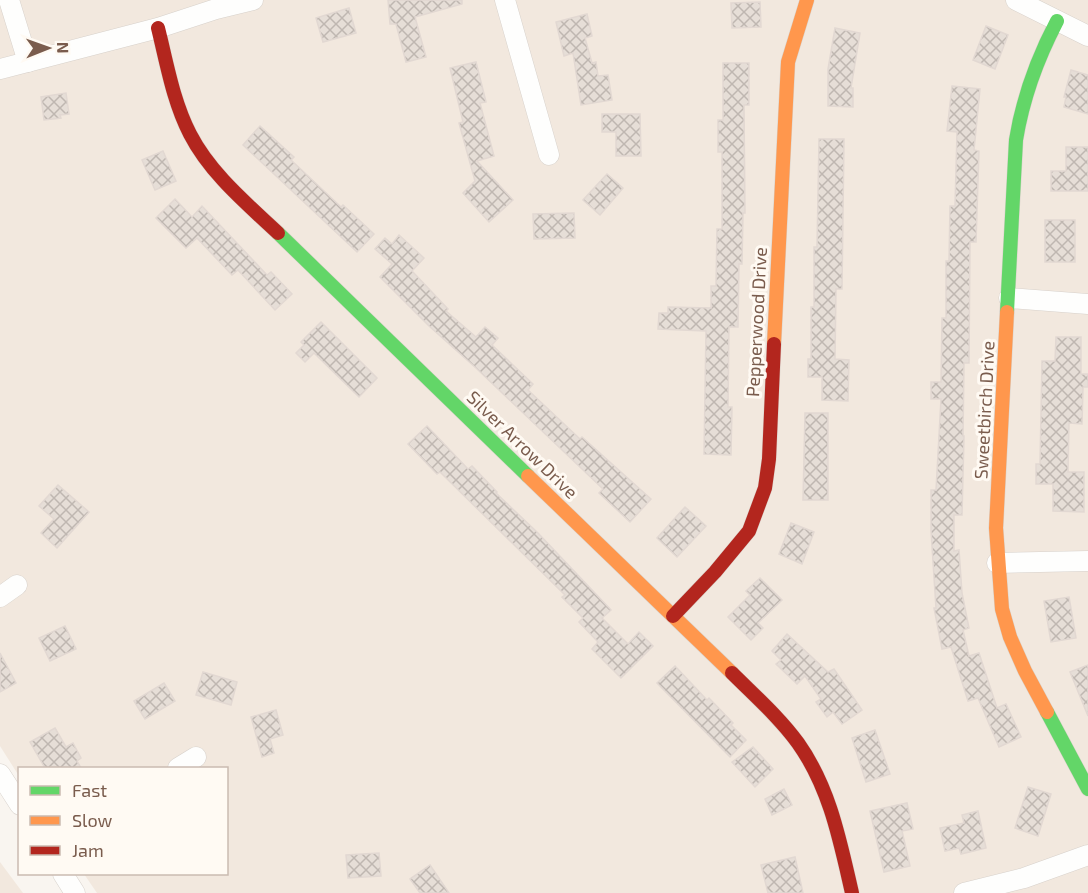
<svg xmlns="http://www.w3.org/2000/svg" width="1088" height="893" font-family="'Exo 2',sans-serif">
<defs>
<pattern id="building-cross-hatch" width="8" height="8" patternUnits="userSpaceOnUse" patternTransform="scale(1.5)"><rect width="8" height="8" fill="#e6ded7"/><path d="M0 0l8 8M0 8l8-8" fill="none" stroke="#bfb7b1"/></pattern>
</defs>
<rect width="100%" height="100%" fill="#f9f5f0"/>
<g fill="#f2e8de">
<polygon points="0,0 1088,0 1088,893 97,893 84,874 226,874 226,768 20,768 19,776 0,746"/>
<polygon points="0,862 23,893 0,893"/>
</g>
<g fill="url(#building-cross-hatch)" stroke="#e2d8d2" stroke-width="1.5">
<polygon points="388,0 462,0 462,4 415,17 426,57 406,62 396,24 390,24"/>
<polygon points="760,2 761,27 732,28 731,3"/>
<polygon points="349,8 356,33 323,42 316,18"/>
<polygon points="587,14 592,36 585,38 592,63 596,62 598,76 608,75 612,100 581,105 573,53 564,56 556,22"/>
<polygon points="986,26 1008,35 995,69 973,60"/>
<polygon points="835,28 860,33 851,88 853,88 853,107 828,106 828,69"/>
<polygon points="476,62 486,102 480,103 494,156 477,161 513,200 489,222 463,193 475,181 459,123 463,122 450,68"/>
<polygon points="723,63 749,63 749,105 744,105 745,213 743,213 742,264 739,264 738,327 729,327 728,407 732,407 731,455 704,454 706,331 658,329 659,313 668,313 668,307 711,308 711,286 716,286 717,229 722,229 722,152 718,152 718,120 723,120"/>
<polygon points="1071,70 1088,75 1088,114 1064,107 1066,97 1064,97"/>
<polygon points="952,86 980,89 974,150 979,151 976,242 970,242 969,363 964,363 963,436 964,436 962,515 954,515 954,551 959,550 962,593 969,628 963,630 969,656 979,653 997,708 1006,704 1021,737 999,747 978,698 968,701 951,647 942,649 934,608 936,608 931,531 931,490 936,490 941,399 931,399 931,382 941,382 942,318 946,318 946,261 949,261 950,206 955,206 957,132 947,131"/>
<polygon points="66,93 69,114 60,115 61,118 44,120 41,97"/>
<polygon points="602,114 640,114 641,156 616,156 616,132 602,132"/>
<polygon points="260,126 294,157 291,160 341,207 343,205 374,234 357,252 243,145"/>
<polygon points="819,139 844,139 842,289 836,289 835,359 849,360 848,401 822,400 822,377 808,377 808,359 811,359 811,307 814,307 814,247 817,247"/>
<polygon points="1066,147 1088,147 1088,191 1051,191 1051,171 1066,171"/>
<polygon points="163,151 176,181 155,190 142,160"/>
<polygon points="607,174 623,188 600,215 583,200"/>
<polygon points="175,199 192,217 202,206 267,275 271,272 292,294 275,310 238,270 232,275 197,238 186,248 156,218"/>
<polygon points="574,213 575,238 534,239 533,214"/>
<rect x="1045" y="220" width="30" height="42"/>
<polygon points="399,235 424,258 412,271 448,309 446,311 476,337 485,327 498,338 492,345 533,384 528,390 580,439 582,437 651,499 630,522 599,493 603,489 476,368 429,326 380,277 392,264 375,249 385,238 392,244"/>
<polygon points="321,322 377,378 359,397 314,353 305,362 296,353 304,345 301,342"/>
<polygon points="1056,337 1081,337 1081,374 1088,374 1088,387 1083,387 1082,424 1069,423 1068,472 1084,472 1084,512 1053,511 1053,484 1036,484 1036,464 1040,464 1042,361 1055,361"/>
<polygon points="805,413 828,413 828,500 803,500"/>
<polygon points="427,426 468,469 472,466 497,492 496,493 538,533 611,610 602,618 628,644 639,632 653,646 621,678 592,649 598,642 579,622 583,618 562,597 565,595 440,472 437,474 408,444"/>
<polygon points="58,485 89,512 57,548 41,533 54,519 39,506"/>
<polygon points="685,507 706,526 677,557 657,538"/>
<polygon points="791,523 814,532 802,564 779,554"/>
<polygon points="760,578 782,600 758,623 763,628 751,640 728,617 750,595 746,591"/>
<polygon points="1069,597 1076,638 1051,642 1044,601"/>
<polygon points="65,626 76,649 50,661 39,638"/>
<polygon points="787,634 828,672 834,669 862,710 842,724 833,712 827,717 816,702 821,699 805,676 797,684 776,664 781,660 772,651"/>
<polygon points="0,653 16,683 0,692"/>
<polygon points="1088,665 1088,716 1070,672"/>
<polygon points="675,666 707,700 709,698 733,723 731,725 746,740 730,757 657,683"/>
<polygon points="203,672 237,682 231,705 196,695"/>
<polygon points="164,683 175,701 145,719 134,701"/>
<polygon points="276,710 283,735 270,739 274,753 262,757 251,717"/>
<polygon points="55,728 66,747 73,743 81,758 77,761 81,768 45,768 30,742"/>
<polygon points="875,730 890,774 866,782 852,738"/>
<polygon points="753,747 773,769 755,787 732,762"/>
<polygon points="1028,787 1051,794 1038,836 1015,828"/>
<polygon points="784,789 792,805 772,815 765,799"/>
<polygon points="907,803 913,829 902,831 910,866 884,872 870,811"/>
<polygon points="978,811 986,848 961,854 959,848 945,851 940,828 964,823 962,815"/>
<polygon points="379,853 381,876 348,878 346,855"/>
<polygon points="795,857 803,893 768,893 761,865"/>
<polygon points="430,865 449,893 420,893 410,879"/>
</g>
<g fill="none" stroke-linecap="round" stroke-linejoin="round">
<g stroke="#d7d1cb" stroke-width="21">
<g id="street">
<polyline points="9,0 28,62"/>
<polyline points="505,0 549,155"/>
<polyline points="1016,0 1088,36"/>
<polyline points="0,69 158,28 216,9 253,0"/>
<polyline points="1009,298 1088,304"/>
<polyline points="997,563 1088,561"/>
<polyline points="0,597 17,585"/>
<polyline points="178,768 196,757"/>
<polyline points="0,774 20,805"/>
<polyline points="63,874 75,893"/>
<polyline points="964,893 1024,878 1088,855"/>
</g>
</g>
<g stroke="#d9d2cb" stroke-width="15">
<g id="fast">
<polyline points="278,233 528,476"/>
<path d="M1007,312L1016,140C1023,97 1037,59 1057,21"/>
<polyline points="1047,712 1088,789"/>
</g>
</g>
<g stroke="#d9d2cb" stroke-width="15">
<g id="slow">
<polyline points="1007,312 996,528 1002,609 1010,637 1025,671 1047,712"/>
<polyline points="774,344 788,62 807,0"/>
<polyline points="528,476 732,673"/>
</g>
</g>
<g stroke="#d9d2cb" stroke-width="15">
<g id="jam">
<path d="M158,28C167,64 173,101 190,134C210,173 246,203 278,233"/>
<polyline points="673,616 715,572 749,531 765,488 769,459 774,344"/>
<path d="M732,673C755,696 779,717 798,743C830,788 840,841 852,893"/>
</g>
</g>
<use href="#street" stroke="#fefefd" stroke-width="20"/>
<use href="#fast" stroke="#63d668" stroke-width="14"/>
<use href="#slow" stroke="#ff974d" stroke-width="14"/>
<use href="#jam" stroke="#b3261e" stroke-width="14"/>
</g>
<g text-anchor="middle" stroke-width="6" stroke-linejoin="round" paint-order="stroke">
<g font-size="18" fill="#7a5c4d" stroke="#fffaf3">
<text transform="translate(757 322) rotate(-87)" y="6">Pepperwood Drive</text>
<text transform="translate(985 410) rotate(-87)" y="6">Sweetbirch Drive</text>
<text transform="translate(522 445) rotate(44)" y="6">Silver Arrow Drive</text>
</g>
</g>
<rect x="18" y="767" width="210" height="108" fill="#fffaf3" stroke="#cabbb1" stroke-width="1.5"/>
<rect x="30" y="786" width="30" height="9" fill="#63d668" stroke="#cabbb1" stroke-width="1.5"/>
<text x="72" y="797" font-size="18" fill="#7a5c4d">Fast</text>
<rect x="30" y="816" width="30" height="9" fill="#ff974d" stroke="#cabbb1" stroke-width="1.5"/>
<text x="72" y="827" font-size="18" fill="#7a5c4d">Slow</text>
<rect x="30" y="846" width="30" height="9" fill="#b3261e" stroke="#cabbb1" stroke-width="1.5"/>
<text x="72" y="857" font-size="18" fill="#7a5c4d">Jam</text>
<g transform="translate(48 48) rotate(89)" stroke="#fffaf3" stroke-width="4.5" paint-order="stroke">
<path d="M0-4.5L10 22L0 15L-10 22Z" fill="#7a5c4d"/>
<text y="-9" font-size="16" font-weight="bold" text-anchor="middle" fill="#7a5c4d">N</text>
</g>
</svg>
